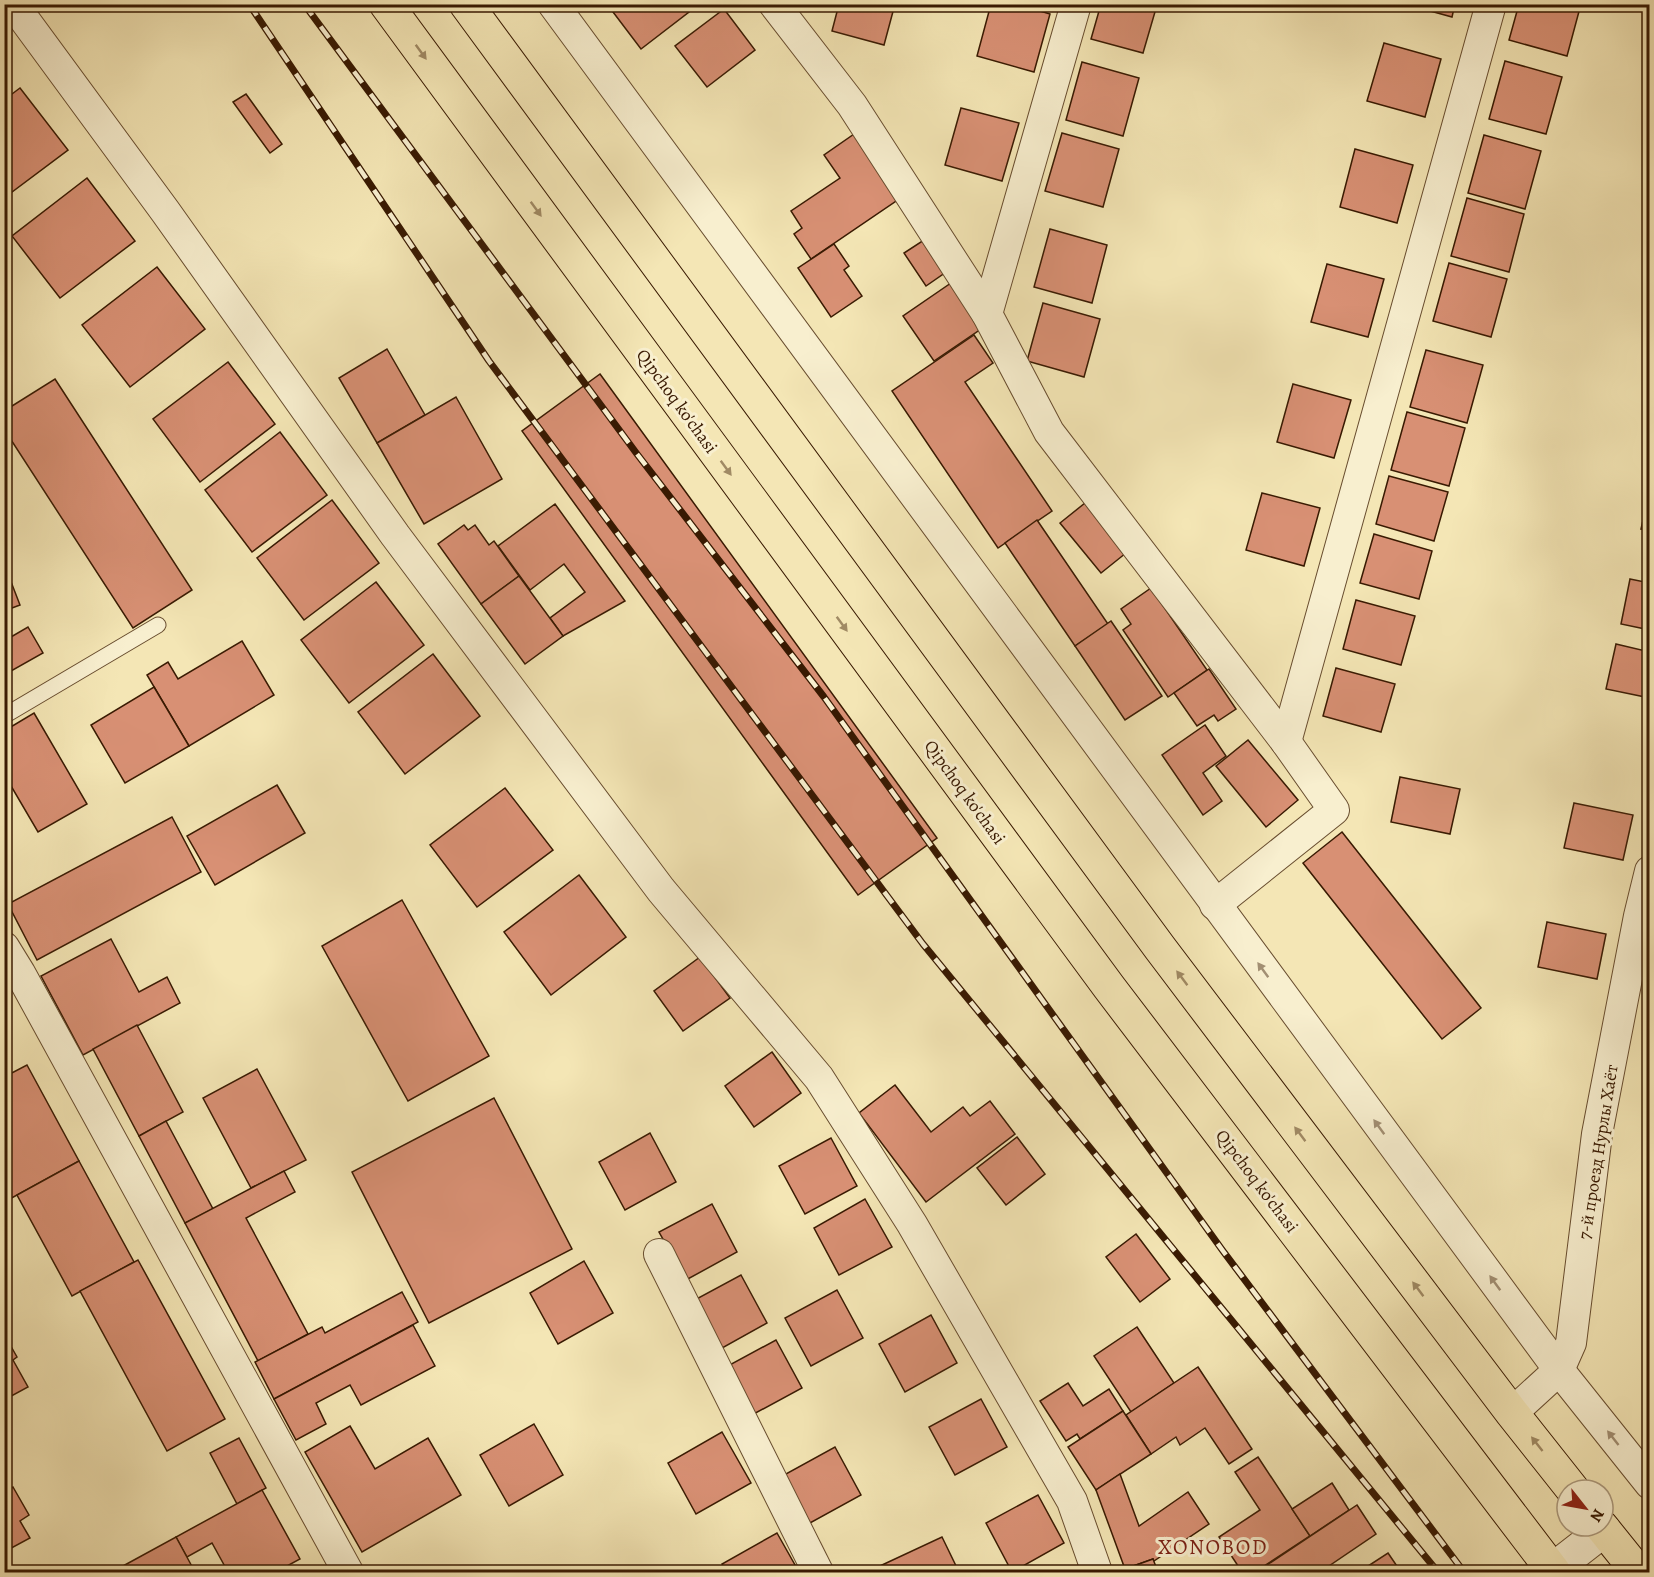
<svg xmlns="http://www.w3.org/2000/svg" width="1654" height="1577" font-family="Alegreya,serif">
<rect width="100%" height="100%" fill="#f4e6b5"/>
<filter id="stains"><feTurbulence type="fractalNoise" baseFrequency=".00333" numOctaves="4"/><feColorMatrix values="0 0 0 0 .2 0 0 0 0 .09 0 0 0 0 .02 0 0 0 .5 -.17"/></filter>
<radialGradient id="worn" r=".72"><stop offset=".6" stop-color="#630" stop-opacity="0"/><stop offset="1" stop-color="#630" stop-opacity=".3"/></radialGradient>
<g fill="#d89074" stroke="#391a02" stroke-width="1.5">
<polygon points="614,4 684,4 689,12 641,49 610,8"/>
<polygon points="839,4 895,4 884,45 832,31"/>
<polygon points="991,4 1017,4 1050,14 1034,72 977,56"/>
<polygon points="1101,4 1157,5 1143,53 1091,39"/>
<polygon points="1405,4 1455,4 1452,17"/>
<polygon points="1519,4 1581,4 1567,56 1509,40"/>
<polygon points="724,9 755,50 707,87 675,46"/>
<polygon points="1384,43 1441,59 1425,117 1367,101"/>
<polygon points="1505,61 1562,77 1546,134 1489,119"/>
<polygon points="1082,62 1139,78 1123,136 1066,120"/>
<polygon points="20,88 68,150 4,198 4,100"/>
<polygon points="246,94 282,144 270,153 233,102"/>
<polygon points="961,108 1019,123 1002,181 945,165"/>
<polygon points="857,132 902,197 811,259 794,234 802,228 791,211 840,178 824,155"/>
<polygon points="1062,133 1119,149 1103,207 1045,191"/>
<polygon points="1484,135 1541,151 1525,209 1468,193"/>
<polygon points="1355,149 1413,165 1397,223 1340,207"/>
<polygon points="87,178 135,241 60,298 12,236"/>
<polygon points="1467,198 1524,214 1509,272 1451,256"/>
<polygon points="1050,229 1107,245 1092,303 1034,287"/>
<polygon points="927,238 949,270 926,286 904,253"/>
<polygon points="834,244 849,266 844,270 862,296 831,317 798,268"/>
<polygon points="1449,263 1507,279 1491,337 1433,321"/>
<polygon points="1327,264 1384,279 1368,337 1311,322"/>
<polygon points="157,267 205,329 130,387 82,325"/>
<polygon points="951,283 981,329 934,361 903,316"/>
<polygon points="1043,303 1100,319 1084,377 1027,361"/>
<polygon points="974,335 993,363 965,382 1052,511 998,548 892,391"/>
<polygon points="387,349 425,415 377,443 339,378"/>
<polygon points="1426,350 1483,365 1467,423 1410,407"/>
<polygon points="228,362 275,424 200,482 153,419"/>
<polygon points="600,374 937,838 858,895 522,431"/>
<polygon points="55,379 192,590 133,628 4,429 4,411"/>
<polygon points="1293,384 1351,400 1334,458 1277,442"/>
<polygon points="456,397 502,479 424,524 377,443"/>
<polygon points="1407,412 1465,428 1449,486 1391,470"/>
<polygon points="280,432 327,495 252,552 205,490"/>
<polygon points="1389,476 1448,492 1434,541 1376,524"/>
<polygon points="1650,489 1650,530 1641,529"/>
<polygon points="1262,493 1320,508 1304,566 1246,550"/>
<polygon points="332,500 379,563 304,620 257,558"/>
<polygon points="1085,503 1126,553 1101,573 1060,523"/>
<polygon points="555,504 625,601 563,636 550,618 585,592 564,564 530,590 498,546"/>
<polygon points="1037,520 1108,624 1075,646 1005,543"/>
<polygon points="464,525 468,530 475,525 489,545 494,541 519,576 481,604 438,544"/>
<polygon points="1374,534 1432,551 1419,599 1360,583"/>
<polygon points="8,574 20,605 4,611 4,575"/>
<polygon points="519,576 563,636 525,664 481,604"/>
<polygon points="1630,579 1650,583 1650,630 1621,624"/>
<polygon points="376,582 424,645 349,703 301,640"/>
<polygon points="1151,588 1207,670 1168,697 1123,630 1131,624 1121,609"/>
<polygon points="1356,600 1415,616 1401,665 1343,649"/>
<polygon points="1111,621 1162,696 1125,720 1075,646"/>
<polygon points="28,627 43,653 4,675 4,641"/>
<polygon points="242,641 274,695 189,746 147,675 168,662 178,679"/>
<polygon points="1616,644 1650,652 1650,698 1606,689"/>
<polygon points="433,654 480,716 405,774 358,712"/>
<polygon points="1336,668 1395,684 1381,732 1323,716"/>
<polygon points="1209,669 1236,709 1218,721 1214,715 1197,726 1174,693"/>
<polygon points="154,687 189,746 125,783 91,725"/>
<polygon points="34,713 87,804 38,832 4,774 4,731"/>
<polygon points="1205,725 1226,756 1203,773 1222,801 1203,815 1162,755"/>
<polygon points="1248,740 1298,800 1266,827 1216,766"/>
<polygon points="1400,777 1460,789 1450,834 1391,822"/>
<polygon points="277,785 305,833 215,885 187,836"/>
<polygon points="505,788 553,850 477,907 430,845"/>
<polygon points="1574,803 1633,815 1623,860 1564,848"/>
<polygon points="172,817 201,872 37,960 8,904"/>
<polygon points="1342,832 1481,1008 1442,1039 1303,863"/>
<polygon points="579,875 626,937 551,995 504,932"/>
<polygon points="402,900 489,1056 408,1101 322,946"/>
<polygon points="1547,922 1606,934 1597,979 1538,967"/>
<polygon points="111,939 139,992 167,977 180,1003 83,1055 41,976"/>
<polygon points="700,957 730,998 683,1031 654,991"/>
<polygon points="137,1025 183,1112 139,1136 93,1049"/>
<polygon points="772,1052 801,1093 754,1127 725,1086"/>
<polygon points="27,1065 79,1161 8,1200 4,1194 4,1077"/>
<polygon points="257,1069 306,1160 251,1188 203,1098"/>
<polygon points="895,1085 931,1132 963,1107 970,1116 990,1101 1015,1134 926,1202 859,1113"/>
<polygon points="494,1098 572,1249 429,1323 352,1172"/>
<polygon points="166,1121 213,1209 185,1223 139,1136"/>
<polygon points="650,1133 676,1182 625,1210 599,1162"/>
<polygon points="1017,1137 1045,1174 1006,1205 977,1168"/>
<polygon points="831,1138 857,1186 805,1214 779,1166"/>
<polygon points="79,1161 134,1262 72,1296 17,1195"/>
<polygon points="284,1171 295,1192 246,1218 308,1334 258,1361 185,1223"/>
<polygon points="865,1199 892,1247 839,1275 814,1228"/>
<polygon points="712,1204 737,1252 686,1280 659,1232"/>
<polygon points="1136,1234 1170,1279 1140,1302 1106,1257"/>
<polygon points="138,1260 225,1419 167,1451 80,1291"/>
<polygon points="584,1261 613,1313 558,1344 530,1293"/>
<polygon points="741,1275 767,1323 715,1352 689,1303"/>
<polygon points="837,1290 863,1338 811,1366 785,1318"/>
<polygon points="402,1292 418,1322 274,1399 255,1362 322,1327 325,1333"/>
<polygon points="931,1315 957,1363 905,1392 879,1344"/>
<polygon points="413,1325 435,1366 361,1405 350,1385 316,1403 326,1424 296,1440 274,1399"/>
<polygon points="1137,1327 1174,1383 1131,1412 1094,1356"/>
<polygon points="4,1334 17,1357 13,1360 28,1387 4,1400"/>
<polygon points="776,1340 802,1388 750,1416 724,1368"/>
<polygon points="1198,1367 1252,1449 1229,1464 1205,1428 1180,1445 1176,1437 1151,1454 1126,1415"/>
<polygon points="1068,1383 1083,1406 1109,1389 1123,1411 1080,1439 1077,1434 1066,1441 1040,1401"/>
<polygon points="981,1399 1007,1447 955,1475 929,1427"/>
<polygon points="1123,1411 1151,1454 1096,1490 1068,1447"/>
<polygon points="534,1424 563,1475 509,1506 480,1455"/>
<polygon points="350,1426 375,1469 428,1438 461,1495 362,1552 305,1452"/>
<polygon points="722,1432 751,1483 696,1514 668,1463"/>
<polygon points="239,1438 266,1488 237,1504 210,1453"/>
<polygon points="835,1447 861,1495 810,1523 784,1475"/>
<polygon points="1258,1457 1310,1536 1255,1572 1242,1572 1219,1537 1260,1510 1235,1472"/>
<polygon points="1120,1474 1139,1526 1188,1492 1209,1524 1154,1561 1153,1559 1125,1569 1096,1490"/>
<polygon points="1332,1483 1349,1510 1310,1536 1292,1509"/>
<polygon points="13,1487 29,1515 20,1521 30,1538 4,1552 4,1492"/>
<polygon points="262,1490 300,1559 276,1572 228,1572 212,1543 187,1557 176,1537"/>
<polygon points="1038,1495 1064,1543 1012,1572 986,1523"/>
<polygon points="1357,1505 1376,1534 1320,1572 1259,1572 1258,1571"/>
<polygon points="777,1533 799,1572 727,1572 722,1564"/>
<polygon points="176,1537 195,1572 112,1572"/>
<polygon points="942,1537 959,1572 867,1572"/>
<polygon points="1388,1553 1401,1572 1368,1572 1365,1568"/>
<polygon points="1153,1559 1158,1572 1126,1572 1125,1569"/>
</g>
<g fill="none" stroke-linecap="round" stroke-linejoin="round">
<g stroke="#684d2f" stroke-width="17">
<polyline id="service" points="4,716 158,625"/>
</g>
<g stroke="#684d2f" stroke-width="32">
<g id="minor">
<polyline points="13,4 165,211 395,535 661,890 819,1078 912,1224 1072,1501 1097,1572"/>
<polyline points="553,4 1559,1370 1650,1484"/>
<polyline points="774,4 852,105 987,314 1049,432 1286,742 1334,810 1215,905"/>
<polyline points="987,314 1076,4"/>
<polyline points="1286,742 1491,4"/>
<polyline points="4,947 20,973 348,1572"/>
<polyline points="659,1254 818,1572"/>
<polyline points="1512,1413 1559,1370 1571,1343 1597,1134 1639,916 1650,871"/>
</g>
</g>
<g stroke="#684d2f" stroke-width="35">
<polyline id="tertiary" points="1550,1572 1604,1530"/>
</g>
<g stroke="#391a02" stroke-width="35">
<g id="primary">
<polyline points="386,4 1109,987 1554,1572"/>
<polyline points="466,4 1160,948 1512,1413 1573,1490"/>
<polyline points="1601,1526 1638,1572"/>
</g>
</g>
<use href="#service" stroke="#f8efcf" stroke-width="15"/>
<use href="#minor" stroke="#f8efcf" stroke-width="30"/>
<use href="#tertiary" stroke="#f8efcf" stroke-width="33"/>
<use href="#primary" stroke="#f4e6b5" stroke-width="33"/>
<g stroke="#391a02" stroke-width="7">
<g id="rail">
<polyline points="249,4 489,361 923,944 1438,1572"/>
<polyline points="304,4 637,454 824,697 1223,1251 1464,1572"/>
</g>
</g>
<use href="#rail" stroke="#f8efcf" stroke-width="4.5" stroke-dasharray="14" stroke-linecap="butt"/>
</g>
<defs><path id="oneway-solid" d="M-6-.8H1V-3.2L6.5 0L1 3.2V.8H-6Z" transform="scale(1.5)"/></defs>
<g fill="#a08a64">
<use href="#oneway-solid" transform="translate(421 52) rotate(54)"/>
<use href="#oneway-solid" transform="translate(536 209) rotate(54)"/>
<use href="#oneway-solid" transform="translate(726 468) rotate(54)"/>
<use href="#oneway-solid" transform="translate(842 624) rotate(54)"/>
<use href="#oneway-solid" transform="translate(1182 978) rotate(-127)"/>
<use href="#oneway-solid" transform="translate(1300 1134) rotate(-127)"/>
<use href="#oneway-solid" transform="translate(1418 1289) rotate(-127)"/>
<use href="#oneway-solid" transform="translate(1537 1444) rotate(-128)"/>
</g>
<g fill="#a28f73">
<use href="#oneway-solid" transform="translate(1263 970) rotate(-126)"/>
<use href="#oneway-solid" transform="translate(1379 1127) rotate(-126)"/>
<use href="#oneway-solid" transform="translate(1495 1283) rotate(-126)"/>
<use href="#oneway-solid" transform="translate(1613 1438) rotate(-128)"/>
</g>
<g text-anchor="middle" stroke-width="6" stroke-linejoin="round" paint-order="stroke">
<g font-size="18" fill="#391a02" stroke="#f8efcf">
<text transform="translate(677 401) rotate(54)" y="6">Qipchoq ko'chasi</text>
<text transform="translate(965 792) rotate(54)" y="6">Qipchoq ko'chasi</text>
<text transform="translate(1598 1152) rotate(-81)" y="6">7-й проезд Нурлы Хаёт</text>
<text transform="translate(1257 1181) rotate(53)" y="6">Qipchoq ko'chasi</text>
</g>
<g font-size="21" letter-spacing="1.5" fill="#7a1f14" stroke="#f8efcf">
<text x="1213" y="1554">XONOBOD</text>
</g>
</g>
<rect width="1654" height="1577" fill="none" stroke="#f4e6b5" stroke-width="24"/>
<rect x="6" y="6" width="1642" height="1565" fill="none" stroke="#391a02" stroke-width="3"/>
<rect x="12" y="12" width="1630" height="1553" fill="none" stroke="#391a02" stroke-width="1.5"/>
<g transform="translate(1585 1508) rotate(121)"><circle r="28" fill="#f8efcf" stroke="#ac9a7d" stroke-width="1.5"/>
<path d="M0-4.5L10 22L0 15L-10 22Z" fill="#8f2418"/>
<text y="-9" font-size="16" font-weight="bold" text-anchor="middle" fill="#391a02">N</text>
</g>
<rect width="100%" height="100%" filter="url(#stains)"/>
<rect width="100%" height="100%" fill="url(#worn)"/>
</svg>
